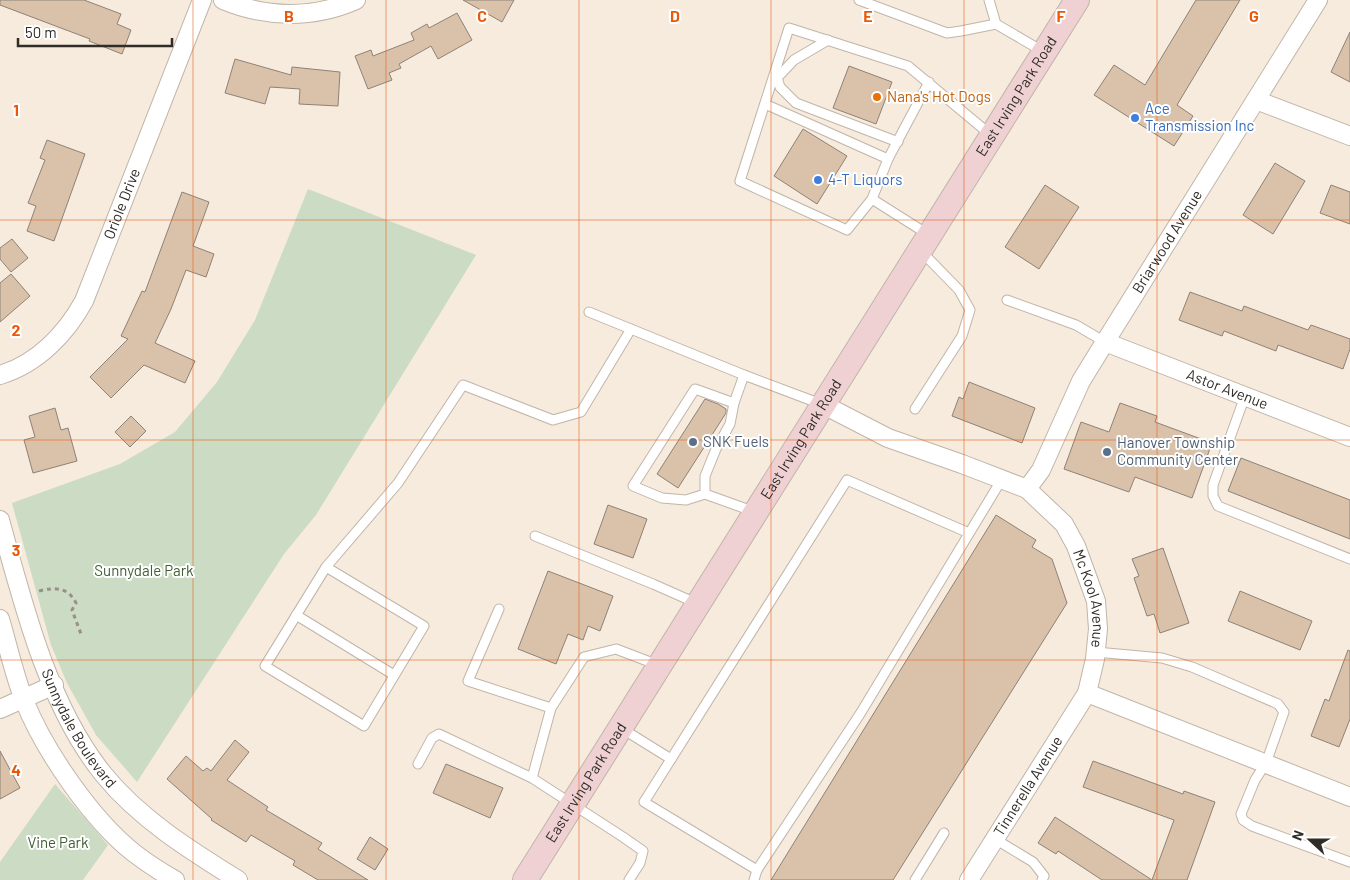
<svg xmlns="http://www.w3.org/2000/svg" width="1350" height="880" font-family="Barlow,sans-serif">
<rect width="100%" height="100%" fill="#f6ebdd"/>
<g fill="#cbdbc4">
<polygon points="308,189 476,255 316,515 284,554 137,782 96,735 67,683 51,645 12,503 120,464 175,432 217,382 255,320"/>
<polygon points="55,784 108,845 83,880 0,880 0,862"/>
</g>
<g fill="#dac2aa" stroke="#8d8277">
<polygon points="0,0 84,0 121,14 117,24 131,30 122,54 89,41 90,39 0,5"/>
<polygon points="463,0 514,0 502,22"/>
<polygon points="1196,0 1240,0 1177,105 1193,116 1174,146 1094,95 1114,65 1145,85"/>
<polygon points="457,13 472,40 438,59 431,46 399,64 401,68 389,73 392,80 368,89 355,56 371,50 373,56 414,40 411,33 427,24 429,28"/>
<polygon points="1350,32 1350,82 1331,72"/>
<polygon points="235,59 291,75 292,67 340,72 338,106 299,104 300,89 270,87 265,104 225,93"/>
<polygon points="849,66 892,82 876,124 833,108"/>
<polygon points="803,129 847,156 817,204 774,176"/>
<polygon points="47,140 85,154 54,241 27,231 36,206 28,203 45,160 40,158"/>
<polygon points="1275,163 1305,181 1273,234 1243,215"/>
<polygon points="1045,185 1079,207 1039,269 1005,247"/>
<polygon points="1331,185 1350,192 1350,224 1320,213"/>
<polygon points="182,192 209,202 193,246 214,254 206,277 186,270 171,309 155,343 195,361 185,383 144,365 111,398 90,377 128,339 121,336 142,291 145,292"/>
<polygon points="12,239 28,258 11,272 0,259 0,248"/>
<polygon points="11,274 30,296 0,322 0,283"/>
<polygon points="1190,292 1242,311 1244,306 1308,330 1311,325 1350,339 1350,349 1343,369 1278,345 1276,351 1224,331 1222,336 1179,320"/>
<polygon points="969,382 1035,408 1022,443 952,416 959,397 963,399"/>
<polygon points="705,399 718,404 726,409 726,413 678,488 657,474"/>
<polygon points="1120,403 1157,416 1155,422 1212,443 1192,498 1135,477 1129,492 1064,469 1081,422 1109,432"/>
<polygon points="55,408 61,430 68,428 77,461 33,473 24,440 35,437 29,416"/>
<polygon points="131,416 146,431 130,447 115,432"/>
<polygon points="1241,458 1350,500 1350,539 1228,491"/>
<polygon points="608,505 647,519 633,558 594,544"/>
<polygon points="996,515 1036,540 1032,547 1052,559 1067,603 893,880 771,880"/>
<polygon points="1163,548 1189,623 1160,633 1154,614 1147,616 1134,578 1139,576 1132,559"/>
<polygon points="548,571 613,596 600,631 588,626 583,640 568,634 556,664 518,649"/>
<polygon points="1240,591 1312,621 1300,650 1228,621"/>
<polygon points="1348,650 1350,651 1350,719 1339,747 1311,736 1325,699 1329,701"/>
<polygon points="235,740 249,752 227,780 268,807 266,810 322,843 318,849 368,880 318,880 293,865 295,861 251,835 246,842 211,820 212,819 167,779 186,756 203,771 207,768 211,771"/>
<polygon points="0,751 20,788 0,799"/>
<polygon points="1093,761 1183,794 1184,791 1215,802 1187,880 1152,880 1174,820 1083,787"/>
<polygon points="446,764 503,788 490,818 433,793"/>
<polygon points="1055,817 1152,880 1102,880 1058,851 1056,854 1038,843"/>
<polygon points="370,837 388,849 375,870 357,859"/>
</g>
<g fill="none" stroke-linecap="round" stroke-linejoin="round">
<g stroke="#c0b5a8" stroke-width="11">
<g id="service">
<polyline points="859,0 947,33 961,31 996,24"/>
<polyline points="989,0 996,24 1044,52"/>
<polyline points="828,40 794,60 777,78 780,87 796,103 898,142"/>
<polyline points="765,104 888,159"/>
<polyline points="872,199 888,159 929,82"/>
<polyline points="929,235 872,199 847,230 740,181 789,28 908,66 992,136"/>
<polyline points="1007,300 1076,325 1105,342"/>
<polyline points="589,312 744,375 821,404"/>
<polyline points="744,375 734,403 730,424 716,449 705,476 705,494 755,512"/>
<polyline points="1245,396 1213,485 1213,496 1218,506 1350,559"/>
<polyline points="915,409 962,336 970,310 959,290 921,251"/>
<polyline points="705,494 686,500 662,498 633,486 695,389 734,403"/>
<polyline points="535,536 653,584 696,603"/>
<polyline points="326,567 424,626 364,726 265,666 326,567 398,483 463,385 553,420 581,412 631,329"/>
<polyline points="499,609 468,681 551,708 584,657 616,649 658,665"/>
<polyline points="296,615 394,675"/>
<polyline points="1096,652 1162,658 1192,667 1278,704 1284,712 1266,763 1255,780 1241,814 1243,820 1252,826 1350,862"/>
<polyline points="621,728 671,759"/>
<polyline points="418,764 432,738 439,734 532,778 623,837 643,851 640,863 629,880"/>
<polyline points="532,778 551,708"/>
<polyline points="995,839 1033,862 1044,876 1042,880"/>
<polyline points="757,870 644,802 847,480 969,533"/>
<polyline points="754,880 757,870 860,714 1002,479"/>
<polyline points="915,880 944,833"/>
</g>
</g>
<g stroke="#c0b5a8" stroke-width="20">
<g id="minor">
<path d="M223,0C266,18 313,19 356,0"/>
<polyline points="1256,100 1350,136"/>
<path id="s1" d="M1105,342L1350,437"/>
<path id="s2" d="M0,375C37,364 66,334 84,301L202,0"/>
<path id="s3" d="M824,405L888,438L962,464L1027,489L1064,524L1076,546L1096,601L1098,629L1095,659L1087,693L1350,797"/>
<path id="s4" d="M1027,489L1041,470L1081,381L1105,342L1318,0"/>
<path id="s5" d="M0,520C23,604 48,706 104,775C140,819 190,850 238,880"/>
<path d="M0,619C8,646 14,674 24,700C44,750 91,819 134,853C147,863 161,872 175,880"/>
<polyline points="0,709 54,685"/>
<path id="s6" d="M969,880L1087,693"/>
</g>
</g>
<g stroke="#c0b5a8" stroke-width="26">
<g id="secondary">
<path id="s7" d="M525,880L1077,0"/>
</g>
</g>
<path stroke="#999188" stroke-width="3" stroke-dasharray="4 4" stroke-linecap="butt" d="M39,591C55,587 68,587 76,603L72,610L81,634"/>
<use href="#service" stroke="#fff" stroke-width="9"/>
<use href="#minor" stroke="#fff" stroke-width="18"/>
<use href="#secondary" stroke="#efd1d4" stroke-width="24"/>
</g>
<path fill="none" stroke="#e8590c" stroke-width="1" stroke-opacity="0.55" d="M193,0V880M386,0V880M579,0V880M771,0V880M964,0V880M1157,0V880M0,220H1350M0,440H1350M0,660H1350"/>
<circle fill="#e8710a" stroke="#fff" stroke-width="2" cx="877" cy="97" r="5"/>
<g fill="#3f7fe0" stroke="#fff" stroke-width="2">
<circle cx="1135" cy="118" r="5"/>
<circle cx="818" cy="180" r="5"/>
</g>
<g fill="#5c6f8a" stroke="#fff" stroke-width="2">
<circle cx="693" cy="442" r="5"/>
<circle cx="1107" cy="452" r="5"/>
</g>
<g text-anchor="middle" stroke-width="4" stroke-linejoin="round" paint-order="stroke">
<g font-size="15" fill="#c56008" stroke="#fff" text-anchor="start">
<text x="887" y="102">Nana's Hot Dogs</text>
</g>
<g font-size="15" fill="#302c27" stroke="#fff">
<text dy="5" stroke="none"><textPath href="#s7" startOffset="925">East Irving Park Road</textPath></text>
<text dy="5" stroke="none"><textPath href="#s2" startOffset="219">Oriole Drive</textPath></text>
<text dy="5" stroke="none"><textPath href="#s4" startOffset="285">Briarwood Avenue</textPath></text>
<text dy="5" stroke="none"><textPath href="#s1" startOffset="131">Astor Avenue</textPath></text>
<text dy="5" stroke="none"><textPath href="#s7" startOffset="520">East Irving Park Road</textPath></text>
<text dy="5" stroke="none"><textPath href="#s3" startOffset="351">Mc Kool Avenue</textPath></text>
<text dy="5" stroke="none"><textPath href="#s5" startOffset="224">Sunnydale Boulevard</textPath></text>
<text dy="5" stroke="none"><textPath href="#s7" startOffset="115">East Irving Park Road</textPath></text>
<text dy="5" stroke="none"><textPath href="#s6" startOffset="111">Tinnerella Avenue</textPath></text>
</g>
<g font-size="15" fill="#366cbe" stroke="#fff" text-anchor="start">
<text x="1145" y="114">Ace<tspan x="1145" dy="17">Transmission Inc</tspan></text>
<text x="828" y="185">4-T Liquors</text>
</g>
<g font-size="15" fill="#4e5e75" stroke="#fff" text-anchor="start">
<text x="703" y="447">SNK Fuels</text>
<text x="1117" y="448">Hanover Township<tspan x="1117" dy="17">Community Center</tspan></text>
</g>
<g font-size="15" fill="#405d33" stroke="#fff">
<text x="144" y="576">Sunnydale Park</text>
<text x="58" y="848">Vine Park</text>
</g>
</g>
<g font-size="16" text-anchor="middle" font-weight="bold" fill="#e8590c" stroke="#fff" stroke-width="4" stroke-linejoin="round" paint-order="stroke">
<text x="289" y="22">B</text>
<text x="482" y="22">C</text>
<text x="675" y="22">D</text>
<text x="868" y="22">E</text>
<text x="1061" y="22">F</text>
<text x="1254" y="22">G</text>
<text x="16" y="116">1</text>
<text x="16" y="336">2</text>
<text x="16" y="556">3</text>
<text x="16" y="776">4</text>
</g>
<g transform="translate(1310 840) rotate(291)" stroke="#ffffff" stroke-width="4" paint-order="stroke">
<path d="M0-4L9 19L0 12L-9 19Z" fill="#302c27"/>
<text y="-8" font-size="14" font-weight="bold" text-anchor="middle" fill="#302c27">N</text>
</g>
<path d="M18 38v8h154v-8" fill="none" stroke="#302c27" stroke-width="2.5"/>
<text x="25" y="38" font-size="15" fill="#302c27" stroke="#ffffff" stroke-width="4" paint-order="stroke">50 m</text>
</svg>
